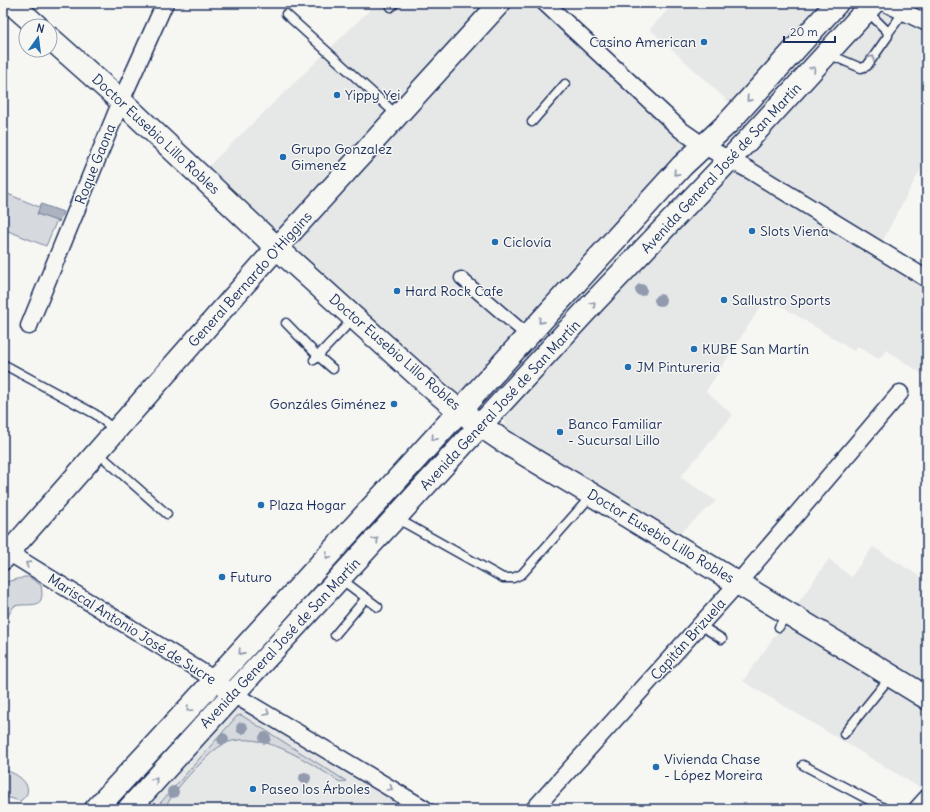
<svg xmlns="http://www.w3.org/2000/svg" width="930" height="812" font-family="Delius,sans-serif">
<rect width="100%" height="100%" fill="#f6f6f2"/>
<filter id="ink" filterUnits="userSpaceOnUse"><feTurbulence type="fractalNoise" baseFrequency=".025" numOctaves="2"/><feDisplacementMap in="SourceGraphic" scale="8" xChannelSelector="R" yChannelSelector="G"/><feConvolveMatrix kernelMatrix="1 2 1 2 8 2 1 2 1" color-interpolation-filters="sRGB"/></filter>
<g filter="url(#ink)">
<g fill="#e6e7e7">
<polygon points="377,3 545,3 697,140 447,409 191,183"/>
<polygon points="674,3 825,3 732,105 650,29"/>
<polygon points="884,3 927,3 927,157 878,249 927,279 927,377 886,350 879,359 857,346 854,351 767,297 706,391 733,415 680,477 716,501 679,534 507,429 503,413 727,176 751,153 872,19"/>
<polygon points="873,547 927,581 927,792 743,681 829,559 851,577"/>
<polygon points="237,706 388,794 413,809 141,809"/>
</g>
<g fill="#d6d9dd" stroke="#78849e">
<polygon points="3,192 59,215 46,246 3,229"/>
<polygon points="459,428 463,429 238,672 237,671"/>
<path d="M24,577H29L41,585C46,612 30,602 14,606L3,624V584C8,580 18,580 24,577Z"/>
<polygon points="211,699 213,700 212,703 115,809 106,809"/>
<path d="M241,715L346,781L340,782C311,764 269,733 232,741C219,744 209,755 200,764C186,777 174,792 164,809H155L237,716Z"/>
<path d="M3,770C18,772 39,789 20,801L3,796Z"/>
</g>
<polygon fill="#abb2c0" stroke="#717e99" points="41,204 63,212 59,222 37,214"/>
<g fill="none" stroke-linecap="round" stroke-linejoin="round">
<g stroke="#1b2f5e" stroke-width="11">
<g id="service">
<polyline points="391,7 395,3"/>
<polyline points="286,14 397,115"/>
<polyline points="888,33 904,12"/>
<polyline points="828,54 861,68 867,66 888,36 887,31 867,11"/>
<polyline points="532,122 565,84"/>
<polyline points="286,323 318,356 333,369"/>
<polyline points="314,360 354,318"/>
<polyline points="3,364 95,414 115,430"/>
<polyline points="97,452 167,514"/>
<polyline points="396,518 503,578 513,578 522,574 591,496"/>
<polyline points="341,579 378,607"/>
<polyline points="700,625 722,639"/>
<polyline points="779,627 786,614"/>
<polyline points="335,635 366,598"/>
<polyline points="844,734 891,676"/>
<polyline points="803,765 886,809"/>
</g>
</g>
<g stroke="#1b2f5e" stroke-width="15">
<polyline id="pedestrian" points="461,278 519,328"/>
</g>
<g stroke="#1b2f5e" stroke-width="19">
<g id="minor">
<polyline points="545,3 681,130 704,146 749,170 927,279"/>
<polyline points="885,3 927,23"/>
<polyline points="29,326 121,101 165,3"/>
<polyline points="3,549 215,680 233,694 425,809"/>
<polyline points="534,809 738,583 900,393"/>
<polyline points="917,809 927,798"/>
</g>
</g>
<g stroke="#1b2f5e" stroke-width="24">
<polyline id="tertiary" points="3,559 266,260 500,3"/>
</g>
<g stroke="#1b2f5e" stroke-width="25">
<g id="secondary">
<polyline points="11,3 37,26"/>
<path d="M50,38L121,101L277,248L433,389C486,435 550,469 609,505C715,570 822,633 927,698"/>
</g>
</g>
<g stroke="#1b2f5e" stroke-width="25">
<g id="trunk">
<polyline points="96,809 215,680 682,166 728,123 837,3"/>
<polyline points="129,809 233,694 595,301 749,139 873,3"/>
</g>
</g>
<use href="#service" stroke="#f6f6f2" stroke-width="8"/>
<use href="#pedestrian" stroke="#f6f6f2" stroke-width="12"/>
<use href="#minor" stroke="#f6f6f2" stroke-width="16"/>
<use href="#tertiary" stroke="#f6f6f2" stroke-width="21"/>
<use href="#secondary" stroke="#f6f6f2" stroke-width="22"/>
<use href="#trunk" stroke="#f6f6f2" stroke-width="22"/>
</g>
<g fill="#929bae">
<circle cx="641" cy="290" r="6"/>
<circle cx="660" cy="300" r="6"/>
<circle cx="242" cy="728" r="6"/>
<circle cx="265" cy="738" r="6"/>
<circle cx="223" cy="739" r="6"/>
<circle cx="305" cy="778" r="6"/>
<circle cx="173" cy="792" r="6"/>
</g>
<defs><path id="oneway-chevron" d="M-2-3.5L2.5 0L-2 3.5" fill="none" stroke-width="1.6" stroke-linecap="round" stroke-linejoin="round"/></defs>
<g stroke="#8892a8">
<use href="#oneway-chevron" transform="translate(872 58) rotate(-54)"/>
<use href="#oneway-chevron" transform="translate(813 69) rotate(-47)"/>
<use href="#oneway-chevron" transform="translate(749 99) rotate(132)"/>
<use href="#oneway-chevron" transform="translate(676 173) rotate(132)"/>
<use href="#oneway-chevron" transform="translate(593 304) rotate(-47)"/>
<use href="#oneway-chevron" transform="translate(541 321) rotate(132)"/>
<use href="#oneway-chevron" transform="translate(434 438) rotate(132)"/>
<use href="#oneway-chevron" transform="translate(376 540) rotate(-47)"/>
<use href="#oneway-chevron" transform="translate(328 556) rotate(132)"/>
<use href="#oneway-chevron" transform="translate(28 564) rotate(-148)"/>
<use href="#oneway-chevron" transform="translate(241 652) rotate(132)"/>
<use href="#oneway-chevron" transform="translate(189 709) rotate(133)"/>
<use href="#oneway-chevron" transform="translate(267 713) rotate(31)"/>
<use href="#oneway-chevron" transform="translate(155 780) rotate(-48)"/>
<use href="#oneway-chevron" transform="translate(390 788) rotate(31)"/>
</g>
</g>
<g fill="#1f6fb2" stroke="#f6f6f2" stroke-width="1.5">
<circle cx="704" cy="42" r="4"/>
<circle cx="337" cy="95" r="4"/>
<circle cx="283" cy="157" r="4"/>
<circle cx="752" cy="231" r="4"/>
<circle cx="495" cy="242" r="4"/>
<circle cx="397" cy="291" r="4"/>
<circle cx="724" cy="300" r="4"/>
<circle cx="694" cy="349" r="4"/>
<circle cx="628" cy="367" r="4"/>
<circle cx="394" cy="404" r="4"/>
<circle cx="560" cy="432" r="4"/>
<circle cx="261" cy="505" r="4"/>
<circle cx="222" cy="577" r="4"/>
<circle cx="656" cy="767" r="4"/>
<circle cx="253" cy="789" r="4"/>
</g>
<g text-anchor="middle" stroke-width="3" stroke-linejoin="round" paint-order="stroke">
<g font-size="14" fill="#1b2f5e" stroke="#f6f6f2" text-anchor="start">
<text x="696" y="47" text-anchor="end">Casino American</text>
<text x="345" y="100">Yippy Yei</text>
<text x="291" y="154">Grupo Gonzalez<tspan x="291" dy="16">Gimenez</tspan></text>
<text x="760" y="236">Slots Viena</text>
<text x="503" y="247">Ciclovía</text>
<text x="405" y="296">Hard Rock Cafe</text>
<text x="732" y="305">Sallustro Sports</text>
<text x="702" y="354">KUBE San Martín</text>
<text x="636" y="372">JM Pintureria</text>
<text x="386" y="409" text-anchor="end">Gonzáles Giménez</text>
<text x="568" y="429">Banco Familiar<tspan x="568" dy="16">- Sucursal Lillo</tspan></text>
<text x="269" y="510">Plaza Hogar</text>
<text x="230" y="582">Futuro</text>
<text x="664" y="764">Vivienda Chase<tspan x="664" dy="16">- López Moreira</tspan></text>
<text x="261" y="794">Paseo los Árboles</text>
</g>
<g font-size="14" fill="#1b2f5e" stroke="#f6f6f2">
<text transform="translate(156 134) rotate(43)" y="5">Doctor Eusebio Lillo Robles</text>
<text transform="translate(95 164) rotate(-68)" y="5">Roque Gaona</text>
<text transform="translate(721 168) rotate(-47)" y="5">Avenida General José de San Martín</text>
<text transform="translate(250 279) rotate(-48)" y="5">General Bernardo O'Higgins</text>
<text transform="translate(395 352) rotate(41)" y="5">Doctor Eusebio Lillo Robles</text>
<text transform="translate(500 405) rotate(-47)" y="5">Avenida General José de San Martín</text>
<text transform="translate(661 536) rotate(31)" y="5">Doctor Eusebio Lillo Robles</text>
<text transform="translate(132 629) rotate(32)" y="5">Mariscal Antonio José de Sucre</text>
<text transform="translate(688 639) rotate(-48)" y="5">Capitán Brizuela</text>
<text transform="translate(280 643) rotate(-47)" y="5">Avenida General José de San Martín</text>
</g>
</g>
<rect width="930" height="812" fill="none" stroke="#f6f6f2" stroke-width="16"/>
<rect x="8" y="8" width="914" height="796" fill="none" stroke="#1b2f5e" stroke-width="1.5" filter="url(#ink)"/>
<g transform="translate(38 38) rotate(14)"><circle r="19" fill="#f6f6f2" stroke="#9ea6b7"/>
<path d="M0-3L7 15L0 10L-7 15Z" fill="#1f6fb2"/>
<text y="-6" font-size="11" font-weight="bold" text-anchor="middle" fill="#1b2f5e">N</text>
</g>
<path d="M784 36v6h51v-6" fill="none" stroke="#1b2f5e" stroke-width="2"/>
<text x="790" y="36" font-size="12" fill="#1b2f5e" stroke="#f6f6f2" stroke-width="3" paint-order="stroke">20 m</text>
</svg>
